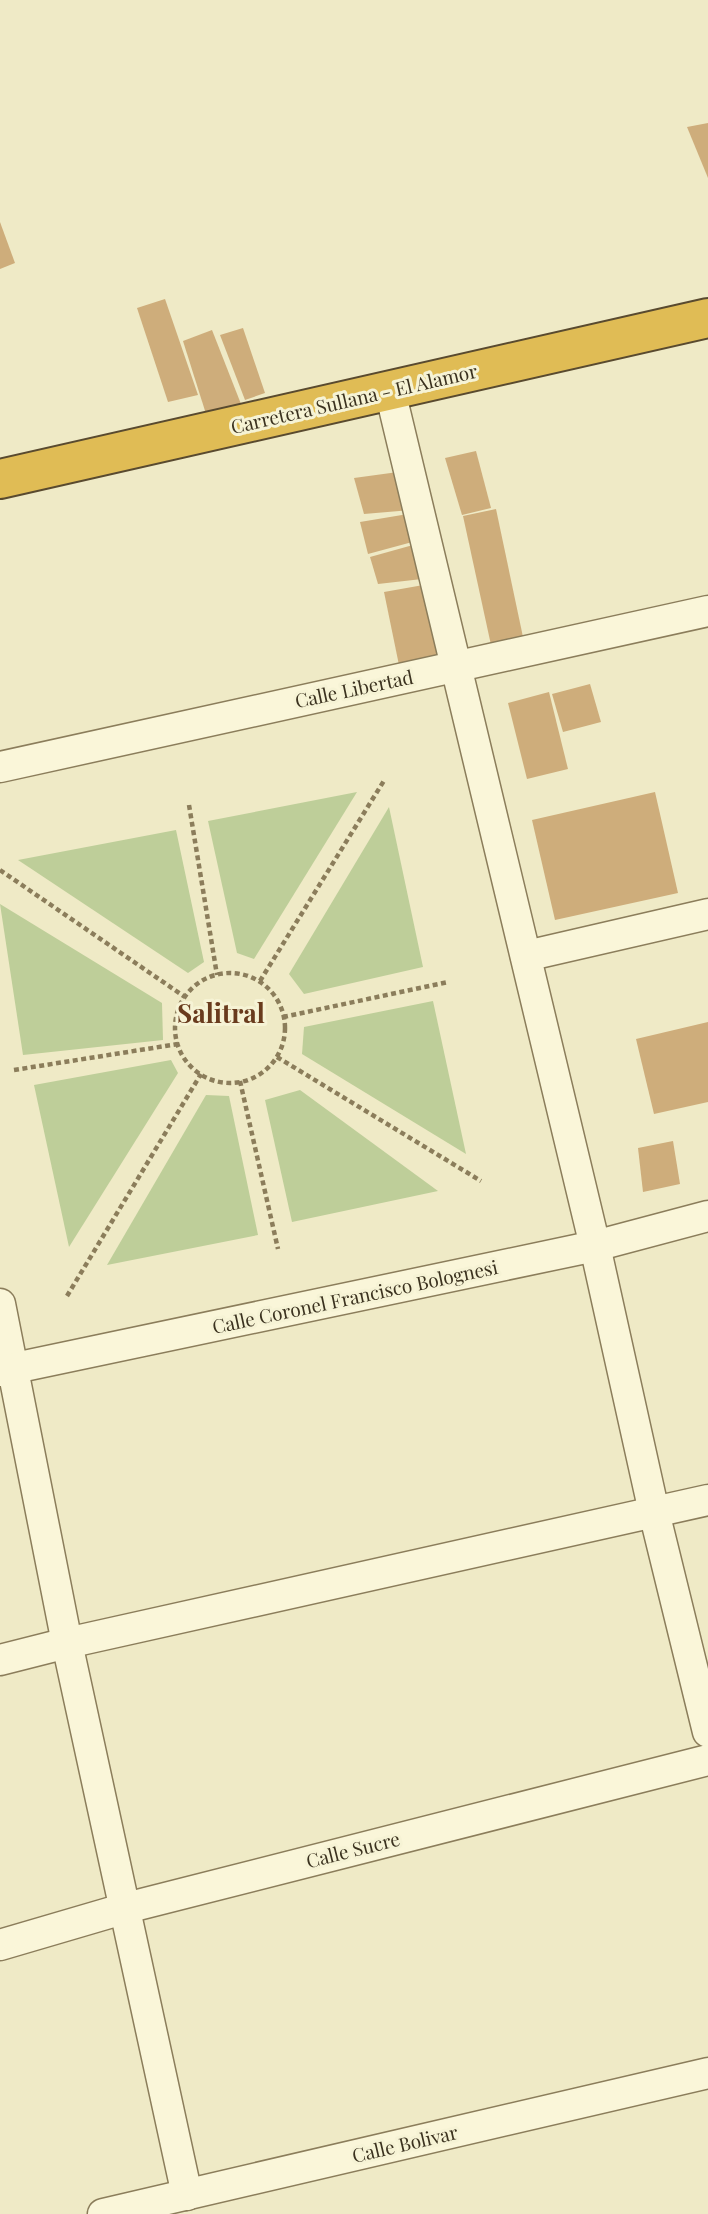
<svg xmlns="http://www.w3.org/2000/svg" width="708" height="2214" font-family="'Playfair Display',serif">
<rect width="100%" height="100%" fill="#efeac6"/>
<g fill="#bece99">
<polygon points="357,792 254,959 237,953 208,821"/>
<polygon points="389,807 423,967 304,994 289,974"/>
<polygon points="176,830 204,962 188,973 18,860"/>
<polygon points="0,904 162,1003 163,1040 23,1055"/>
<polygon points="433,1001 466,1154 302,1054 304,1027"/>
<polygon points="171,1060 178,1073 69,1247 34,1085"/>
<polygon points="300,1090 438,1191 292,1222 265,1100"/>
<polygon points="206,1095 229,1096 258,1235 107,1265"/>
</g>
<g fill="#cead7b">
<polygon points="708,123 708,178 687,127"/>
<polygon points="0,222 15,263 0,269"/>
<polygon points="165,299 198,395 168,402 137,308"/>
<polygon points="243,328 265,393 245,400 220,335"/>
<polygon points="212,330 241,404 206,414 183,341"/>
<polygon points="476,451 491,508 462,515 445,458"/>
<polygon points="398,472 411,510 364,514 354,478"/>
<polygon points="496,509 523,637 491,645 463,516"/>
<polygon points="408,514 416,541 368,554 360,522"/>
<polygon points="413,545 422,579 378,584 370,557"/>
<polygon points="429,584 446,661 400,670 384,592"/>
<polygon points="590,684 601,722 563,732 552,694"/>
<polygon points="549,692 568,769 527,779 508,703"/>
<polygon points="655,792 678,893 555,920 532,820"/>
<polygon points="708,1022 708,1102 654,1114 636,1039"/>
<polygon points="673,1141 680,1184 643,1192 638,1148"/>
</g>
<g fill="none" stroke-linecap="round" stroke-linejoin="round">
<g stroke="#8b7d5b" stroke-width="33">
<g id="street">
<polyline points="390,391 595,1246 654,1512 708,1732"/>
<polyline points="0,767 708,611"/>
<polyline points="526,956 708,914"/>
<polyline points="0,1304 67,1643 187,2195"/>
<polyline points="0,1371 595,1246 708,1216"/>
<polyline points="0,1660 67,1643 708,1500"/>
<polyline points="0,1945 126,1908 708,1760"/>
<polyline points="103,2214 708,2073"/>
</g>
</g>
<g stroke="#594a2f" stroke-width="42">
<polyline id="highway" points="0,479 708,318"/>
</g>
<g stroke="#8b7d5b" stroke-width="4.5" stroke-dasharray="5 3.5" stroke-linecap="butt">
<polyline points="189,805 217,975"/>
<polyline points="0,870 185,997"/>
<circle cx="230" cy="1028" r="55"/>
<polyline points="260,981 385,779"/>
<polyline points="283,1017 448,982"/>
<polyline points="277,1057 481,1181"/>
<polyline points="14,1070 178,1044"/>
<polyline points="240,1081 278,1249"/>
<polyline points="67,1296 201,1074"/>
</g>
<use href="#street" stroke="#faf6d9" stroke-width="30"/>
<use href="#highway" stroke="#e0bc55" stroke-width="38"/>
</g>
<g text-anchor="middle" stroke-width="6" stroke-linejoin="round" paint-order="stroke">
<g font-size="19" fill="#3b321f" stroke="#f6f3d5">
<text transform="translate(354 399) rotate(-13)" y="7">Carretera Sullana - El Alamor</text>
<text transform="translate(354 689) rotate(-12)" y="7">Calle Libertad</text>
<text transform="translate(355 1297) rotate(-12)" y="7">Calle Coronel Francisco Bolognesi</text>
<text transform="translate(353 1850) rotate(-14)" y="7">Calle Sucre</text>
<text transform="translate(405 2144) rotate(-13)" y="7">Calle Bolivar</text>
</g>
<g font-size="26" font-weight="bold" fill="#693b1d" stroke="#f6f3d5">
<text x="221" y="1023">Salitral</text>
</g>
</g>
</svg>
